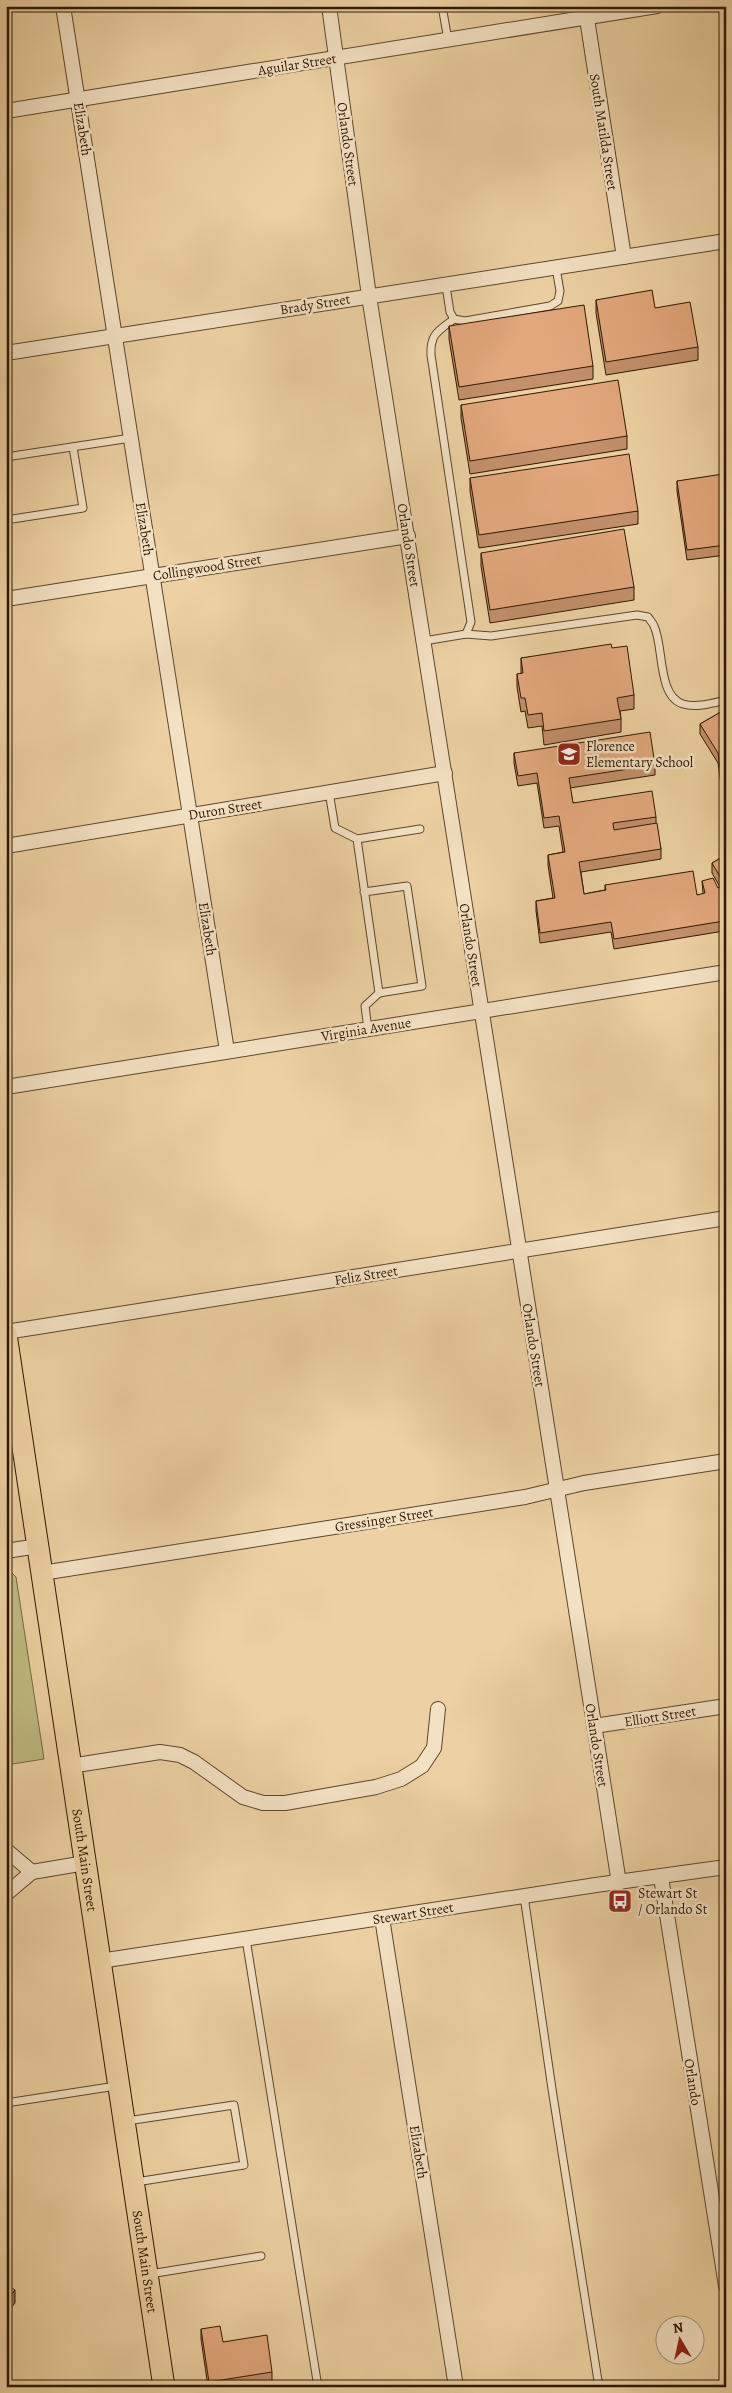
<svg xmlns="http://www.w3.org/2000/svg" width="732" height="2393" font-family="Alegreya,serif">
<rect width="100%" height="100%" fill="#edd1a2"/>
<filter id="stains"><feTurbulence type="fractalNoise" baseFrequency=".004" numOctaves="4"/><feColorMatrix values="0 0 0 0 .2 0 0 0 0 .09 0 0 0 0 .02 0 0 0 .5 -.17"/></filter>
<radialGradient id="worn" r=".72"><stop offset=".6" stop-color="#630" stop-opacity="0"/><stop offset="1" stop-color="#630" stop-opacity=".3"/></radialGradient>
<polygon fill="#beba81" stroke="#766942" points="6,1567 16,1577 44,1759 6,1765"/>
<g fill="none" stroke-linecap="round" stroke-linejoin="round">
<g stroke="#5e462c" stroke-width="9">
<g id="service">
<polyline points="442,6 448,40"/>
<polyline points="446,286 450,312 454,319 465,321 550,306 558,301 560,291 556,268"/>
<path d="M454,319C438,331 430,334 431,355L471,622L466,634"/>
<polyline points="6,457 131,438"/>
<polyline points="6,520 83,508 73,447"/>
<path d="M424,641L466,634L491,636L637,615L648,617C650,620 653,623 654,626C664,646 657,696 683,704C696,708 713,703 726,700"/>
<polyline points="329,792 335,828 357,839 379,993 422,986 407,886 364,892"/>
<polyline points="6,831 9,846"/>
<polyline points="357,839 420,829"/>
<polyline points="368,1029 365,1006 379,993"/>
<polyline points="524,1896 552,2089 599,2387"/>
<polyline points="246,1939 318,2387"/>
<polyline points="6,2103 116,2086"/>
<polyline points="127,2121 234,2105 244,2165 136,2182"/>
<polyline points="150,2274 261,2256"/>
</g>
</g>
<g stroke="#5e462c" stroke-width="16">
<g id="minor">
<polyline points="63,6 227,1051"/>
<polyline points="329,6 369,296 619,1883"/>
<polyline points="585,6 624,257"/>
<polyline points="6,111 657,6"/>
<polyline points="6,353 726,241"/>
<polyline points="6,599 408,536"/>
<polyline points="6,846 445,773"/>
<polyline points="6,1087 726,972"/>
<polyline points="6,1332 726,1218"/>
<polyline points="6,1551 38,1546"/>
<polyline points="42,1573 525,1497 584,1483 726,1461"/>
<polyline points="594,1726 726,1706"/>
<polyline points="70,1766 160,1752 180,1755 194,1762 243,1797 263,1803 285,1803 376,1787 401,1779 422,1766 434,1748 438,1709"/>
<polyline points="6,1850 32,1872"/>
<polyline points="661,1877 726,2286"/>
<polyline points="6,1894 32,1872 85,1863"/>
<polyline points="382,1918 456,2387"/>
<polyline points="100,1961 596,1885 726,1867"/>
</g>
</g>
<g stroke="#2f1804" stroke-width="23">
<g id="primary">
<path id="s1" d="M6,1334L164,2387"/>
</g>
</g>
<use href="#service" stroke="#f3e1c3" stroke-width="7"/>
<use href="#minor" stroke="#f3e1c3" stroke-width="14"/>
<use href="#primary" stroke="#edd1a2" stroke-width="21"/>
</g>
<g fill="#c2906b" stroke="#2f1804">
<polygon points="596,300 655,308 698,347 698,360 606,375 596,313"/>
<polygon points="449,326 593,366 593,379 459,400 449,339"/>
<polygon points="461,405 627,436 627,449 470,474 461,418"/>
<polygon points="470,478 638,511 638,524 479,548 470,491"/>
<polygon points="677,481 726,495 726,555 687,560 677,491"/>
<polygon points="481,553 634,587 634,600 490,623 481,566"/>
<polygon points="612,648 634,695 634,709 620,711 621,719 621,732 544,745 542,726 528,728 525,711 521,712 517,687 517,674 521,674 521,658"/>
<polygon points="726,709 726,796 722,791 718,763 700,734 700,724"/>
<polygon points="514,753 655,765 655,775 570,788 573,803 656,817 656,823 661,849 661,859 581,872 584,894 605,890 605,885 697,895 703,894 702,881 718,888 720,887 712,873 712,863 726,855 726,930 724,931 614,949 611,932 540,943 536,911 536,901 553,898 548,865 548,855 563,852 559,826 544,828 537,783 518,786 514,763"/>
<polygon points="201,2329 223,2342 272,2372 272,2382 242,2387 208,2387 201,2339"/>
</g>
<g fill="#9e7557" stroke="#2f1804">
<polygon points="726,920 726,930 724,931 724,921"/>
<polygon points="15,2290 15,2303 6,2314 6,2301"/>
</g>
<g fill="#e2a77c" stroke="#2f1804">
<polygon points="652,290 655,308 690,302 698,347 606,362 596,300"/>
<polygon points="584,305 593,366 459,387 449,326"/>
<polygon points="618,380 627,436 470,461 461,405"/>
<polygon points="629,454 638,511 479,535 470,478"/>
<polygon points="723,474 726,495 726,545 687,550 677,481"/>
<polygon points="624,529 634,587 490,610 481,553"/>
<polygon points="611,644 612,648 627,646 634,695 617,698 621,719 544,731 542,713 528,715 525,698 521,698 517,674 523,673 521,658"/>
<polygon points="726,709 726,786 722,781 718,753 700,724"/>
<polygon points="650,732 655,765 569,778 573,803 652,791 656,817 613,823 614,830 657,823 661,849 579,862 584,894 606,890 605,885 693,871 697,895 705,893 702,881 713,878 718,888 725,885 712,863 726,855 726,920 724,921 614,939 611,922 540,933 536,901 555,898 548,855 565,852 559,816 544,818 537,773 518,776 514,753"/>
<polygon points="6,2284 15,2290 6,2301"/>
<polygon points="220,2326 223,2342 267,2335 272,2372 209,2382 201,2329"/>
</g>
<defs>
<g id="school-square" transform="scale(1.25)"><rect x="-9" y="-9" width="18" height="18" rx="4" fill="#8f2418" stroke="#f3e1c3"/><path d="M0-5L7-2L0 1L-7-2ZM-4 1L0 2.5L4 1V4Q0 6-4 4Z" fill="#fff"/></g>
<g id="bus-square" transform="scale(1.25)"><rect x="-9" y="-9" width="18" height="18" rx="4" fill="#8f2418" stroke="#f3e1c3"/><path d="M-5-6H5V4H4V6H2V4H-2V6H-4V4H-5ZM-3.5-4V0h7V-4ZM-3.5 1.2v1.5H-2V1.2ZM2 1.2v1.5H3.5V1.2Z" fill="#fff"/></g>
</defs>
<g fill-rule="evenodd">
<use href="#school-square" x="569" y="754"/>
<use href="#bus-square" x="620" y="1901"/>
</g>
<g text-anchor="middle" stroke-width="5" stroke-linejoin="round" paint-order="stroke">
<g font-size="14" fill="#2f1804" stroke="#f3e1c3">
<text transform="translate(297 64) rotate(-9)" y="5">Aguilar Street</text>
<text transform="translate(83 129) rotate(81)" y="5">Elizabeth</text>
<text transform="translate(604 132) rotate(81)" y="5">South Matilda Street</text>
<text transform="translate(348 144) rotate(82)" y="5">Orlando Street</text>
<text transform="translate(315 304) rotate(-9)" y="5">Brady Street</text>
<text transform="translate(145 529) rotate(81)" y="5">Elizabeth</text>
<text transform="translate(409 545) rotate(81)" y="5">Orlando Street</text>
<text transform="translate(207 567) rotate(-9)" y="5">Collingwood Street</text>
<text transform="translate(225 809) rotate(-9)" y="5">Duron Street</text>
<text transform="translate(208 929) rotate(81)" y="5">Elizabeth</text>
<text transform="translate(471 945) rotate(81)" y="5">Orlando Street</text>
<text transform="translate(366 1029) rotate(-9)" y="5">Virginia Avenue</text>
<text transform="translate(366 1275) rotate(-9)" y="5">Feliz Street</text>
<text transform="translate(534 1345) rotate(81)" y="5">Orlando Street</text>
<text transform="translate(384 1519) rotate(-9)" y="5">Gressinger Street</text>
<text transform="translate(660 1716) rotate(-9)" y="5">Elliott Street</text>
<text transform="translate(597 1745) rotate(81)" y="5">Orlando Street</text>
<text dy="5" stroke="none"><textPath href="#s1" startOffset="532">South Main Street</textPath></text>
<text transform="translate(413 1913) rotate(-9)" y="5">Stewart Street</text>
<text transform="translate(693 2082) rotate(81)" y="5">Orlando</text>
<text transform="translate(419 2152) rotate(81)" y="5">Elizabeth</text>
<text dy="5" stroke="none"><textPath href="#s1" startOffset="938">South Main Street</textPath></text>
</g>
<g font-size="14" fill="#2f1804" stroke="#f3e1c3" text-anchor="start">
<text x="586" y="751">Florence<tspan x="586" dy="16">Elementary School</tspan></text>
<text x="638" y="1898">Stewart St<tspan x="638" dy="16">/ Orlando St</tspan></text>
</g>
</g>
<rect width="732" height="2393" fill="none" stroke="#edd1a2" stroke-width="25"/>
<rect x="8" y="8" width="717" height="2378" fill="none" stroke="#2f1804" stroke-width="2.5"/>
<rect x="12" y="12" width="707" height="2368" fill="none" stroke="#2f1804"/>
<g transform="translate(680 2340) rotate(351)"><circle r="24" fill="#f3e1c3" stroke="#a59177"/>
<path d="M0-4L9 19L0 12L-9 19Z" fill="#8f2418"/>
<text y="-8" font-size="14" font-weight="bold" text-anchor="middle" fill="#2f1804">N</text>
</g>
<rect width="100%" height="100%" filter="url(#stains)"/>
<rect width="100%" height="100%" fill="url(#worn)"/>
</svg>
